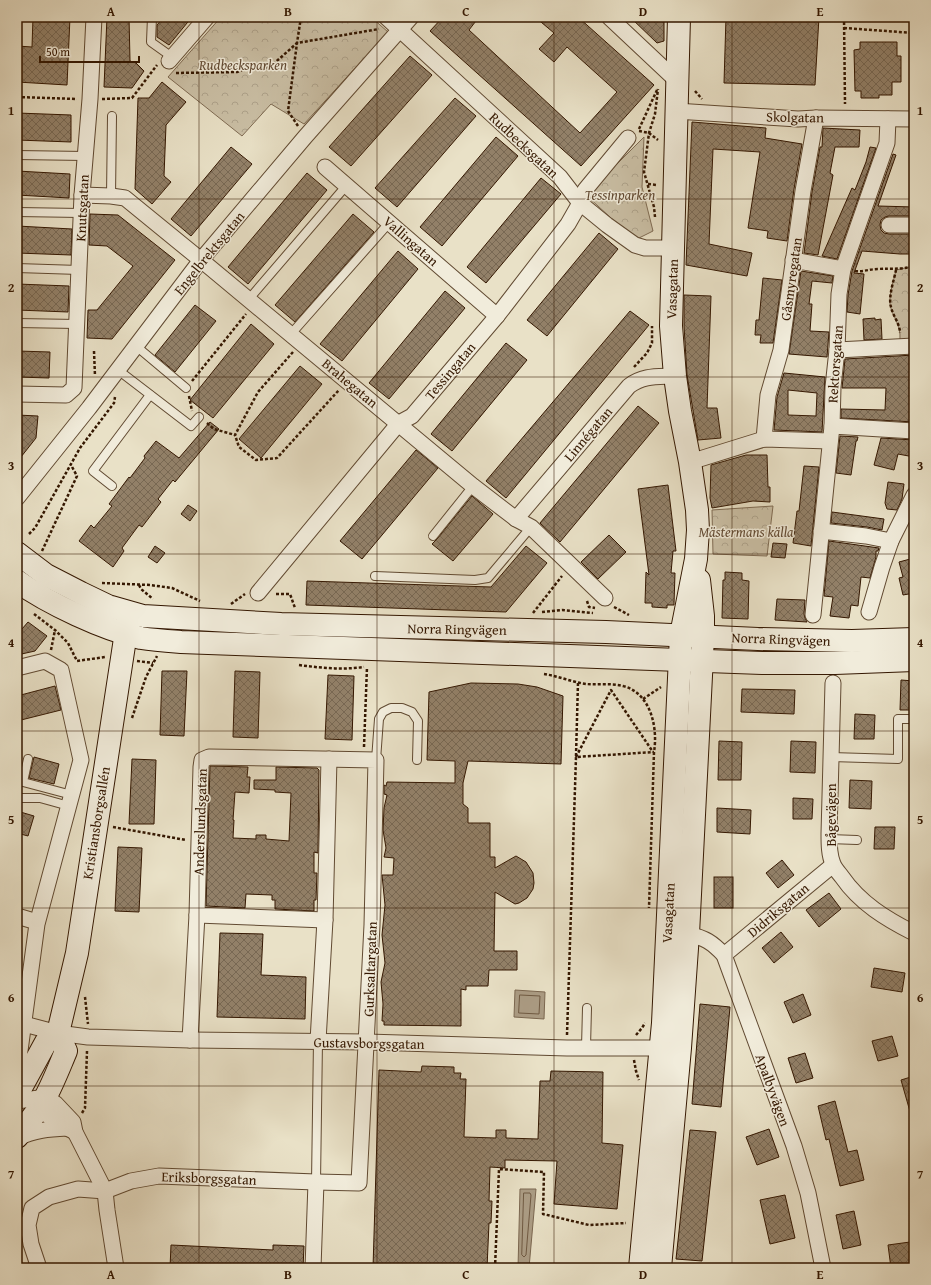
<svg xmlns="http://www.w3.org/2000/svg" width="931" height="1285" font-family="'Gentium Book Plus',serif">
<defs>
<pattern id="park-crowns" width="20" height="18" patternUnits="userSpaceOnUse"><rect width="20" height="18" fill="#cabfa5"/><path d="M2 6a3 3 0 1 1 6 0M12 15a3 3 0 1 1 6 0" fill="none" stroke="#aea38c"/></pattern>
<pattern id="building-cross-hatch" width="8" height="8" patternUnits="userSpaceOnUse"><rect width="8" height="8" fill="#928068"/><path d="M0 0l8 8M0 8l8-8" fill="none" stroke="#786853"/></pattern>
</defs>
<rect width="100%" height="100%" fill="#e9e1c7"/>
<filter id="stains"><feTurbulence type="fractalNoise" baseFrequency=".005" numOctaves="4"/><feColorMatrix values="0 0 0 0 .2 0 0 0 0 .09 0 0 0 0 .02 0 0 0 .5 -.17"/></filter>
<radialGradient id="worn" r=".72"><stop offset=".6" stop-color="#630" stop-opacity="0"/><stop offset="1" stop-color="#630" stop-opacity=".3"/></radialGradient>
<g fill="url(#park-crowns)" stroke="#7f6b53">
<polygon points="221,17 371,17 388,32 304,124 271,104 242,136 168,77"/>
<polygon points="644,137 642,187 653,231 635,240 586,195"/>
<path d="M914,266V346L900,340C901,323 892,317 890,304C889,293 894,280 896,270Z"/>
<polygon points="773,506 767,556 713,554 712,510"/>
</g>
<g fill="#ab9c84" stroke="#7b6750">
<polygon points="515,990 545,992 544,1019 514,1017"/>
<polygon points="520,1189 536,1189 529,1268 518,1268"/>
</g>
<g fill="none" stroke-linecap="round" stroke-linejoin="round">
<g stroke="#705a42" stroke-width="1">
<polygon points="520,995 540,996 539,1014 519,1013"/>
<polygon points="524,1193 530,1193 531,1195 526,1255 524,1257 522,1255"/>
</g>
</g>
<g fill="url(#building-cross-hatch)" stroke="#341701" fill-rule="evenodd">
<polygon points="33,17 70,17 67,85 17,82 17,46 32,47"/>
<polygon points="107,17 129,17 130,61 136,63 144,71 132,88 104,87"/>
<polygon points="164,17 192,17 169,45 157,37 157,25"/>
<polygon points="443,17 479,17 469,30 580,133 617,92 567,47 554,62 539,49 554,33 535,17 578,17 654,85 581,166 430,31"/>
<polygon points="630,17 664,17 664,41 657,43"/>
<polygon points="726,17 819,17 815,85 724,83"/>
<polygon points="860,42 897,42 897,56 901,56 901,82 892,82 892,95 879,95 879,98 861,98 861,91 855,91 854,50 860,49"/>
<polygon points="410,56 432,75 351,166 329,147"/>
<polygon points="162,82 186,102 166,125 164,176 171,182 152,204 135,189 138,98 149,98"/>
<polygon points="455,98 476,116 397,207 375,188"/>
<polygon points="17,113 71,115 71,142 17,140"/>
<polygon points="692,122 766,128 765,138 802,144 794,189 787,241 767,238 768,231 748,228 760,152 713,149 709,244 752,253 747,276 686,265"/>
<polygon points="823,128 860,130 859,147 835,147 830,173 833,175 818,255 804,253 812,192 820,147 822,147"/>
<polygon points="496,137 518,156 442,246 420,227"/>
<polygon points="231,147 252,164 191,236 171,219"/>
<polygon points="870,147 876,148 837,259 822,256 852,188 855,190 866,162"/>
<polygon points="893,154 896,155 878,206 914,207 914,216 889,216 885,217 881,220 880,225 881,230 884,233 889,234 914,234 914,254 900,254 862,251 854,273 864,274 860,314 847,312 848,295 852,271"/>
<polygon points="17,171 70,174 69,198 17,195"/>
<polygon points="307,173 327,190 248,284 228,267"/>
<polygon points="541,178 561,194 486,283 467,267"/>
<polygon points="90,214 118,215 175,260 112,339 87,338 88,310 97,310 133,266 107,246 89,245"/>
<polygon points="353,214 374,232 295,322 275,305"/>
<polygon points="17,226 72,229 71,255 17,253"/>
<polygon points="599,233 618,249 547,336 527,320"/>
<polygon points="398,251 418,269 342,361 320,344"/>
<polygon points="801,271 833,276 832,283 812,281 809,304 812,304 810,331 829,332 827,357 789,354"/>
<polygon points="763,278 782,280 773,343 760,343 761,335 755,335 756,320 759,320"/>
<polygon points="17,284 69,286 68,312 17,310"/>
<polygon points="445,291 465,308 389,399 369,383"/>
<polygon points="684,295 711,296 707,408 717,408 721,438 698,440 687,375 684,326"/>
<polygon points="195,305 216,321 175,372 155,355"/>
<polygon points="630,311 649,325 506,498 486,481"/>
<polygon points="875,318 875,320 881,319 882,339 864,340 863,319"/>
<polygon points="251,324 274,344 213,418 190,400"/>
<polygon points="506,343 527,360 452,451 431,434"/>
<polygon points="17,351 50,352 49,378 17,377"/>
<polygon points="914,355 914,422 841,418 841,409 885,410 886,388 842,388 845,359"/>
<polygon points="300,366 322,384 261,458 239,439"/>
<path d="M784,373L825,377L822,432L774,430L777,397ZM788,390L817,393L816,416L788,415Z"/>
<polygon points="638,406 659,423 560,542 540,523"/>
<polygon points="17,415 38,416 36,438 17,462"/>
<polygon points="210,422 219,429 175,482 173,480 158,499 161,502 142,527 139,525 122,548 124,551 113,567 79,541 91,525 94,528 112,506 109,504 129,477 130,478 145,458 144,456 156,441 179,458"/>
<polygon points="840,436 858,437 857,441 856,441 851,475 836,473"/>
<polygon points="881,438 914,440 914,457 898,454 894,470 874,465"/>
<polygon points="416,450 438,468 362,559 340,541"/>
<polygon points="746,455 767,455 768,487 770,487 770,502 753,501 712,508 710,498 711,465"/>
<polygon points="804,466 819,467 811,546 793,543 797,511 799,511"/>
<polygon points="888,482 904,484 902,499 897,510 887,509 885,503"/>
<polygon points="668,485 676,551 673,551 671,573 675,573 674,604 674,605 667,605 667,608 652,607 652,603 645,603 646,572 649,575 638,489"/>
<polygon points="472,496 493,514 453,561 432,544 437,539"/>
<polygon points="188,505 197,511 190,521 181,514"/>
<polygon points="832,512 884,519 882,530 867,527 831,523"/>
<polygon points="609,535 626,552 598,579 581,562"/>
<polygon points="829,541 879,548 878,551 876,551 876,557 870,578 861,577 858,606 851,605 849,618 830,616 833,597 824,596"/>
<polygon points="773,543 787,544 785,558 771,557"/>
<polygon points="155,546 165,553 157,563 148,557"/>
<polygon points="526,546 547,563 506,612 306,605 307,581 491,587"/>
<polygon points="914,558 914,593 903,595 899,578 903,577 899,562"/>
<polygon points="725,572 742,573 742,580 749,581 748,619 722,618 723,580 725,580"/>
<polygon points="777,599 805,600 804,614 805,618 807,622 775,620"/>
<polygon points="28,622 47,636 35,651 17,655 17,630 22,629"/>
<polygon points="162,671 187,671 184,736 160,735"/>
<polygon points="235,671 260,672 258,738 233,737"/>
<polygon points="328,675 354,676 352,740 325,739"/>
<polygon points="901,680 914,681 914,710 900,710"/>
<polygon points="471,683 518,684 537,687 563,696 561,764 468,761 463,783 463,804 468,808 468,823 490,823 490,857 495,857 495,868 516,856 526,862 533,873 534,883 533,889 527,898 519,903 515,904 495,892 494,951 517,951 517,970 489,970 488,986 466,986 466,990 461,989 461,1026 384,1025 384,1021 382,1021 383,1004 381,982 385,963 382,935 385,905 382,875 393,875 394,858 384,857 386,848 383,830 384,808 387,795 384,794 384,785 386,786 387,782 455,783 455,761 427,760 429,692"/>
<polygon points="55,686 61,710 17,721 17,696"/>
<polygon points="742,689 795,690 794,714 741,712"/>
<polygon points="855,714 875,715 874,739 854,739"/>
<polygon points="719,741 742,742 741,780 718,780"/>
<polygon points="791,741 816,742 815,773 790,772"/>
<polygon points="34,757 59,764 54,784 29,778"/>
<polygon points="132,759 156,760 154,824 129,824"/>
<polygon points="210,766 248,767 247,777 250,777 249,793 235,792 233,820 234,820 233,838 256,839 256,835 266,835 266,839 289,841 291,793 275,792 275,790 254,789 254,780 276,780 276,767 317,768 319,770 318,853 314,852 314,873 317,873 316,900 314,900 314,911 275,909 275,900 272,900 272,895 246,894 245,908 206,906"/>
<polygon points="850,780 872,781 871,809 849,808"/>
<polygon points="793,798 813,799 812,819 793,819"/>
<polygon points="717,808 751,810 750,834 717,832"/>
<polygon points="17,811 34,816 28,836 17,833"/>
<polygon points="875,827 895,827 894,849 874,849"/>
<polygon points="118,847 142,848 139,912 115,911"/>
<polygon points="782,860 794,875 778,888 766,873"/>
<rect x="714" y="877" width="19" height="31"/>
<polygon points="829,893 841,909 819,927 806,910"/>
<polygon points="781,932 793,947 774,963 762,948"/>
<polygon points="220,933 263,934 261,975 306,977 305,1019 217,1017"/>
<polygon points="874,968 905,973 902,992 871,987"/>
<polygon points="803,994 811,1015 793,1023 784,1002"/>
<polygon points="700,1004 730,1007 721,1107 692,1104"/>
<polygon points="892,1036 898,1056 878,1061 872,1041"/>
<polygon points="805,1053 813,1078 796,1083 788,1058"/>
<polygon points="422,1066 454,1067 454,1073 461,1073 460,1079 466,1079 464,1137 496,1138 496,1130 506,1130 506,1138 538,1139 540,1081 550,1081 551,1071 603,1072 602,1143 623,1145 617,1209 554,1204 557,1161 505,1160 505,1168 490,1167 489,1201 492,1201 491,1223 489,1223 487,1268 373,1268 379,1070 421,1072"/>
<polygon points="914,1076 914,1115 911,1115 901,1080"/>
<polygon points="835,1101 848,1152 857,1150 864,1180 840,1186 829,1139 826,1140 818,1106"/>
<polygon points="769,1129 779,1157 757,1165 746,1137"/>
<polygon points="690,1130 716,1132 702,1261 676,1259"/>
<polygon points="785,1195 795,1238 770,1244 760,1200"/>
<polygon points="854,1211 861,1245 843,1249 836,1215"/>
<polygon points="910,1242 914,1268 891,1268 888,1245"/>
<polygon points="171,1245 273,1250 273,1245 304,1246 303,1268 170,1268"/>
</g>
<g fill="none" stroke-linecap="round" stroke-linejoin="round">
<g stroke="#614a32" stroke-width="10">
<g id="lane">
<polyline points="152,17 151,42 172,57"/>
<polyline points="17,155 85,156"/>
<polyline points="111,196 112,116"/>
<polyline points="17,212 81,213"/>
<polyline points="17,268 79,270"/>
<polyline points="249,299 346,186"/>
<polyline points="17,323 77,324"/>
<polyline points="291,334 389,223"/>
<polyline points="136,346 186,388"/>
<polyline points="118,370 191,426 199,417"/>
<polyline points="112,486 93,471 150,395"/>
<polyline points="433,536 473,486"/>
<polyline points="375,576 475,580 488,578 531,527"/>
<polyline points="831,757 898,759 898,719 912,719 914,721"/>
<polyline points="28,759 23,782 72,795"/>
<polyline points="376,760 379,719 383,712 391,708 402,708 412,712 418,721 417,760"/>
<polyline points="17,798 40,798 69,806"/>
<polyline points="829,839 857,840"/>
<polyline points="586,1047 587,1008"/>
<polyline points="316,1182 318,1041"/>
</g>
</g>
<g stroke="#614a32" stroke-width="17">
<g id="street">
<polyline points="386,17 560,177 580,203 607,225 635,245 645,248 673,248"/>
<polyline points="609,17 676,80"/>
<polyline points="169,61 207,17"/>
<polyline points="676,111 798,119 816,118 914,119"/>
<polyline points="325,167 497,316"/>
<polyline points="82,195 111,196 125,198 201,260 473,486 516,519 531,527 605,598"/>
<polyline points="889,225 914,225"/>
<polyline points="793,260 843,269"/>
<polyline points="837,350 914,346"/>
<polyline points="17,394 66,395 74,388 82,195 90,99 94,17"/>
<polyline points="832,426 914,431"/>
<polyline points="764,439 768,395 781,350 803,191 816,118"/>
<polyline points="690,462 764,439 830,441"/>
<polyline points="17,498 89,408 201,260 305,137 411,17"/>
<path d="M516,519L629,386C644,375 657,377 675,376"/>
<polyline points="821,531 866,536 891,541"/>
<polyline points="258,593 399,423 412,416 497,316 568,224 580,203 585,190 628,138"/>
<polyline points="869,612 882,567 891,541 914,495"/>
<polyline points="813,615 832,426 833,387 837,350 839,294 843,269 887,143 888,119"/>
<polyline points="17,668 45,661 61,670 81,760 37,924 17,1073"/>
<path d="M833,683L829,834C829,844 829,855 833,864C835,869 839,873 842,877C860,903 886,919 914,933"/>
<polyline points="17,916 37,922"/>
<path d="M688,934C705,938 712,942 724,955L794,1146L808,1193L823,1268"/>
<polyline points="724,955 833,865"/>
<polyline points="24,1024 58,1033 88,1037 190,1040 367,1042 567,1048 669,1048"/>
<polyline points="190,1040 197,915"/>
<polyline points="318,1041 325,920 329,759"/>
<polyline points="17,1101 46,1097 56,1104 73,1122 75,1132 105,1191 107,1210 116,1268"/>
<path d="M33,1101C43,1114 60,1125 75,1132"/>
<path d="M18,1138C34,1130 49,1129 67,1128"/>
<polyline points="39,1268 31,1244 28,1225 32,1208 49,1197 78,1189 105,1191 131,1181 159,1176 316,1182 359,1183 372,925 376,760 209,757 202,760 201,767 197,915 325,920"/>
<polyline points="313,1268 316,1182"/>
</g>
</g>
<g stroke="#341701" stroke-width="24">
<g id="secondary">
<polyline points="17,553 46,575 81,593 108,606 143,616 281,624 606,632 758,639 852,641 914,639"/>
<path d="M17,581C49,604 103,629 141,638C154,640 168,641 181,642L762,663H835L914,660"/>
<polyline points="17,1095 46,1042 58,1033"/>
<path d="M17,1137C25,1127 33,1117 40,1107C51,1089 58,1070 66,1051L58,1033L77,953L128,619"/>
<polyline points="640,1268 663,1023 681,635 696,559 698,530 697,510 690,462 680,411 675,376 671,326 679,17"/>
<polyline points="660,1268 680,1048 688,934 703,636 703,616 699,580"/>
</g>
</g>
<g stroke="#341701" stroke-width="2.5" stroke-dasharray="3 2" stroke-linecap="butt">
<polyline points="844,17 845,104"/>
<polyline points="844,28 914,33"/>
<polyline points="176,73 237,72 257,65 269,68 297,43 379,29"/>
<polyline points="695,91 702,99"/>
<polyline points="17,97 77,99"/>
<polyline points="102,99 132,98 157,65"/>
<polyline points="298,126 288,111 297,43 301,17"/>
<polyline points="639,129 657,90"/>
<polyline points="639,131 649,133 658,140"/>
<polyline points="648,184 657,185"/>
<polyline points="655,217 654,207 644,172 649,133 655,114 658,89"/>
<path d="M896,270C894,280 888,297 891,307C893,316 900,324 900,333"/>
<path d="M855,271C863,272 870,269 878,269C892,268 900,270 914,266"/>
<polyline points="94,351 95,376"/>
<polyline points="293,352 258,392 235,435 239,447 256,460 277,458 339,390"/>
<polyline points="634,367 647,353 652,343 652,326"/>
<polyline points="192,381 246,314"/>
<polyline points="189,396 192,411"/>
<polyline points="207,423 214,429 235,435"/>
<polyline points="29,534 35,528 80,448 114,403 115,397"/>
<polyline points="42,551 77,476 71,465"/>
<polyline points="102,583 150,585 172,588 200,601"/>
<polyline points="139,585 141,589 153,599"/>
<polyline points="276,594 290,594 295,608"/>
<polyline points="587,601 589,607 595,608"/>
<polyline points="231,604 245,594"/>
<polyline points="614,607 629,615"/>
<polyline points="542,612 562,610 593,613"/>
<polyline points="533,613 562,576"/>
<polyline points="34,614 55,630 68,643 77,661 105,657"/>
<polyline points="51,650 55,630"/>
<polyline points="137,661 153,663"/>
<path d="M299,665C321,668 342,670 364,667"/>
<path d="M544,674C558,676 572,682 586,684C598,685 611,683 623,686C651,693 658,728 654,752L649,908"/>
<polyline points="643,699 661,687"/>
<polyline points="132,718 146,677 157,656"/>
<polyline points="364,747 367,667"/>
<polyline points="576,756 578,682"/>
<polyline points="576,757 611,690 653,752"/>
<polyline points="113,827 186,840"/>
<polyline points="85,997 88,1024"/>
<polyline points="567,1035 576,757 654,752"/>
<polyline points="636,1035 642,1028 645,1023"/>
<polyline points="634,1060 636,1071 639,1080"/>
<polyline points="82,1113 85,1108 87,1051"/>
<polyline points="495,1268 499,1169 544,1172 543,1214 589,1225 626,1223"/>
</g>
<use href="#lane" stroke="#f1ecdb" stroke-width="8"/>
<use href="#street" stroke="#f1ecdb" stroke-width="15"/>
<use href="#secondary" stroke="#f1ecdb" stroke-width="22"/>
</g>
<path fill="none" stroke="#341701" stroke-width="1" stroke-opacity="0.55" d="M199,17V1268M377,17V1268M554,17V1268M732,17V1268M17,199H914M17,377H914M17,554H914M17,731H914M17,908H914M17,1086H914"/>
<g text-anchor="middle" stroke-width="3" stroke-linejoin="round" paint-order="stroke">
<g font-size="14" font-style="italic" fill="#614932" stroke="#f1ecdb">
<text x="243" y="70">Rudbecksparken</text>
<text x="620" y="200">Tessinparken</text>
<text x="746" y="537">Mästermans källa</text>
</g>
<g font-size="14" fill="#341701" stroke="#f1ecdb">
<text transform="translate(795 117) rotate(1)" y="5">Skolgatan</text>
<text transform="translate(524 145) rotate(43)" y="5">Rudbecksgatan</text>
<text transform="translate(82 208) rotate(-87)" y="5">Knutsgatan</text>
<text transform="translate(411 241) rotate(41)" y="5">Vallingatan</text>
<text transform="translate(209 253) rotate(-51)" y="5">Engelbrektsgatan</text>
<text transform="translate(791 279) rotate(-82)" y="5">Gåsmyregatan</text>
<text transform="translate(672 289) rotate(-88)" y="5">Vasagatan</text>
<text transform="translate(835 364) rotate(-86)" y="5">Rektorsgatan</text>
<text transform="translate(450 371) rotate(-50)" y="5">Tessingatan</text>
<text transform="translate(350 383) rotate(40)" y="5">Brahegatan</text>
<text transform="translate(588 434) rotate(-50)" y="5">Linnégatan</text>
<text transform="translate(457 629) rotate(1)" y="5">Norra Ringvägen</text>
<text transform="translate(781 639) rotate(2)" y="5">Norra Ringvägen</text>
<text transform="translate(831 815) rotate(-90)" y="5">Bågevägen</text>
<text transform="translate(200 822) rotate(-88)" y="5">Anderslundsgatan</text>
<text transform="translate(96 823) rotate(-81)" y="5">Kristiansborgsallén</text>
<text transform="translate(778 910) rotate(-40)" y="5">Didriksgatan</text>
<text transform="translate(668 913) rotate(-87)" y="5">Vasagatan</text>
<text transform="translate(370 969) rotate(-88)" y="5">Gurksaltargatan</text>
<text transform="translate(369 1043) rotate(1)" y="5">Gustavsborgsgatan</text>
<text transform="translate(773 1090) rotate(70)" y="5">Apalbyvägen</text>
<text transform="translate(209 1178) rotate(2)" y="5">Eriksborgsgatan</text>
</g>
</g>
<rect width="931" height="1285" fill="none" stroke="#e9e1c7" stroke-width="44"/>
<path d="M40 56v6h99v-6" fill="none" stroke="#341701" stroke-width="2"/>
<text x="46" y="56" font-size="12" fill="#341701" stroke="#f1ecdb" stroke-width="3" paint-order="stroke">50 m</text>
<rect x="22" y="22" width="887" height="1241" fill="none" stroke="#341701" stroke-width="1.5"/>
<g font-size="13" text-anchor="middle" font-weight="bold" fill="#341701">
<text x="111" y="16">A</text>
<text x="288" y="16">B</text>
<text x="466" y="16">C</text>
<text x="643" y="16">D</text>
<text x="820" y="16">E</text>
<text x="11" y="115">1</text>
<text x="920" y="115">1</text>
<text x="11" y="292">2</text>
<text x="920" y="292">2</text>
<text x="11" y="470">3</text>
<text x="920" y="470">3</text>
<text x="11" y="647">4</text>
<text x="920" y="647">4</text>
<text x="11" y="824">5</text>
<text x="920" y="824">5</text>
<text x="11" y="1002">6</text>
<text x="920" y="1002">6</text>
<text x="11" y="1179">7</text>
<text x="920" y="1179">7</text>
<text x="111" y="1279">A</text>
<text x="288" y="1279">B</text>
<text x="466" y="1279">C</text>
<text x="643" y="1279">D</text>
<text x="820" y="1279">E</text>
</g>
<rect width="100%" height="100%" filter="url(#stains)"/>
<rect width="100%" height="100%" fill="url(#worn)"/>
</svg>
